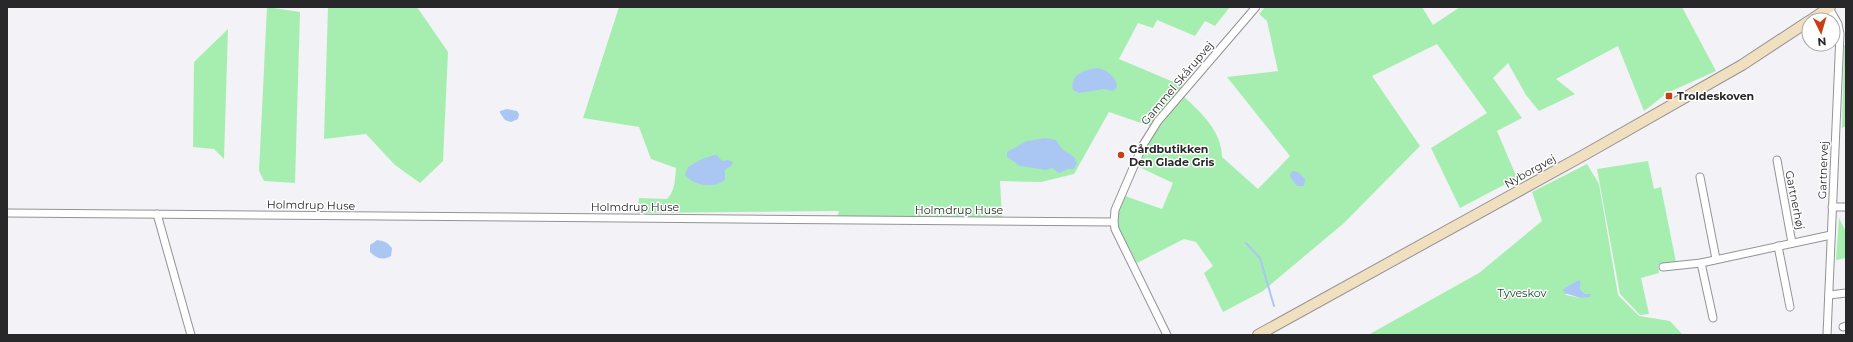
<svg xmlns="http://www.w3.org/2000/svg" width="1853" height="342" font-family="Montserrat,sans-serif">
<rect width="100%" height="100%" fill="#f3f2f7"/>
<g fill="#a6eeb0" fill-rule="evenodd">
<polygon points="267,7 300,12 295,183 264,181 259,171"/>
<polygon points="328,7 417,7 448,52 443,161 420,183 395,165 366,134 324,139"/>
<path d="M619,7H1230L1215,26L1205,21L1195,36L1157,20L1153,28L1138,23L1119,59L1183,86L1150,126L1109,112L1074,174L1041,182L1000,181L1002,218L837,217L839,211L637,213L639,198L667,199C675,191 675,180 676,168L651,159L639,127L583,118Z"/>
<path d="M1265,7H1422L1433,25L1460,7H1682L1716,71L1667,93L1644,111L1618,46L1556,79L1575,94L1539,111L1526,95L1508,63L1493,78L1522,118L1497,131L1517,178L1460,208L1431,148L1487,113L1437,44L1372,76L1420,146L1344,223L1263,291L1223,312L1204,273L1213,266L1196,242L1184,239L1137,263L1117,226L1118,213L1125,196L1162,209L1173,183L1139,167C1147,139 1165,119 1184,97C1201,112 1222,132 1222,157L1258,189L1290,156L1227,77L1278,71L1267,21L1259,14Z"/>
<polygon points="228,29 224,159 214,149 193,147 194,62"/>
<polygon points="1844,45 1846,45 1846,126 1842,128"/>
<polygon points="1648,161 1654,189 1661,187 1676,262 1658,265 1659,273 1641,278 1649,314 1640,315 1620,294 1597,169"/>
<path d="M1587,164L1599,184L1618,295L1639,316L1670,321L1683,335H1368L1479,273L1542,221L1532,192ZM1576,282L1581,283L1580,289L1585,294L1581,298L1566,295V287Z"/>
<polygon points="1839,218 1846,232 1846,258 1836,260"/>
</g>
<g fill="#aac7f4">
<path d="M1097,68C1106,69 1117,77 1117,87L1113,91L1104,89L1079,93L1073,90C1070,74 1084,70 1097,68Z"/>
<polygon points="507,109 517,111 519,114 518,119 511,122 505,120 500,113 500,111"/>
<polygon points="1045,138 1056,140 1062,149 1074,157 1077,163 1074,169 1068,169 1059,173 1052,168 1046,170 1020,166 1007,157 1007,152 1027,141"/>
<path d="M714,155H717L722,161L728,160L733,162L732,165L725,170V180C714,189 694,186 685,175L688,167L702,159Z"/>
<polygon points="1293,171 1298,172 1305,179 1304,186 1297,186 1290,177 1290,173"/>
<path d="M377,240C384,241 387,242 392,248L391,256C382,261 376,258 370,252V245Z"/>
<polygon points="1579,280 1581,283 1580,289 1585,294 1591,294 1590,297 1581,298 1564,293 1563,290 1566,287"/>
</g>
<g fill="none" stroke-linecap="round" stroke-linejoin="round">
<polyline stroke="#aac7f4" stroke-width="2" points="1246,243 1260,258 1274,306"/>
<g stroke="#939297" stroke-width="9">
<g id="street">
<polyline points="1777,160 1792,243"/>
<polyline points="1700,177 1716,259"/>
<polyline points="1832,207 1846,207"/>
<polyline points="7,213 1114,222"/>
<polyline points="157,214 191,335"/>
<polyline points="1778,246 1790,307"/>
<polyline points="1701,263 1713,318"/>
<polyline points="1663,267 1701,263 1831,235"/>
<polyline points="1829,295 1846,293"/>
<polyline points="1843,327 1846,326"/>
<polyline points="1167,335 1115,229 1114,222 1115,210 1143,145 1158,121 1256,7"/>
<polyline points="1827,335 1840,34 1838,24 1829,8"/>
</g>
</g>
<g stroke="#939297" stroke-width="12">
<g id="secondary">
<polyline points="1811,20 1830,7"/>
<polyline points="1258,335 1584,155 1742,65 1809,21"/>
</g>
</g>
<use href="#street" stroke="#fff" stroke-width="7"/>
<use href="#secondary" stroke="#f0e0bf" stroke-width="10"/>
</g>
<g fill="#c83f17" stroke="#fff" stroke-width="1.5">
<rect x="1665" y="92" width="8" height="8" rx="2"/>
<circle cx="1121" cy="155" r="4"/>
</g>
<g text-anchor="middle" stroke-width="3" stroke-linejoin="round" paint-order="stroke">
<g font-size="11" fill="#282729" stroke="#fff">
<text transform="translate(1177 83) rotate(-50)" y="4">Gammel Skårupvej</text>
<text transform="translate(1823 170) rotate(-88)" y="4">Gartnervej</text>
<text transform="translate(1530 171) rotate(-29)" y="4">Nyborgvej</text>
<text transform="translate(1795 200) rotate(79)" y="4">Gartnerhøj</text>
<text transform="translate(311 205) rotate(1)" y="4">Holmdrup Huse</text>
<text x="635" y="211">Holmdrup Huse</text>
<text x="959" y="214">Holmdrup Huse</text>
</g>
<g font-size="11" font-weight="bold" fill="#282729" stroke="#fff" text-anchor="start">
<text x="1677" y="100">Troldeskoven</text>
<text x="1129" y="153">Gårdbutikken<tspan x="1129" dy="13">Den Glade Gris</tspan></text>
</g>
<g font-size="11" fill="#154b23" stroke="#fff">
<text x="1522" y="297">Tyveskov</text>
</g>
</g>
<rect width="1853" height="342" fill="none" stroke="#282729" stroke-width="16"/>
<g transform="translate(1821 32) rotate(175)"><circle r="19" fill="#ffffff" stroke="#a9a9a9"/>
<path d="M0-3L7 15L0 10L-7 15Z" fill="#c83f17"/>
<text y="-6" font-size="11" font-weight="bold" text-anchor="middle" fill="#282729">N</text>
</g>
</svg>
